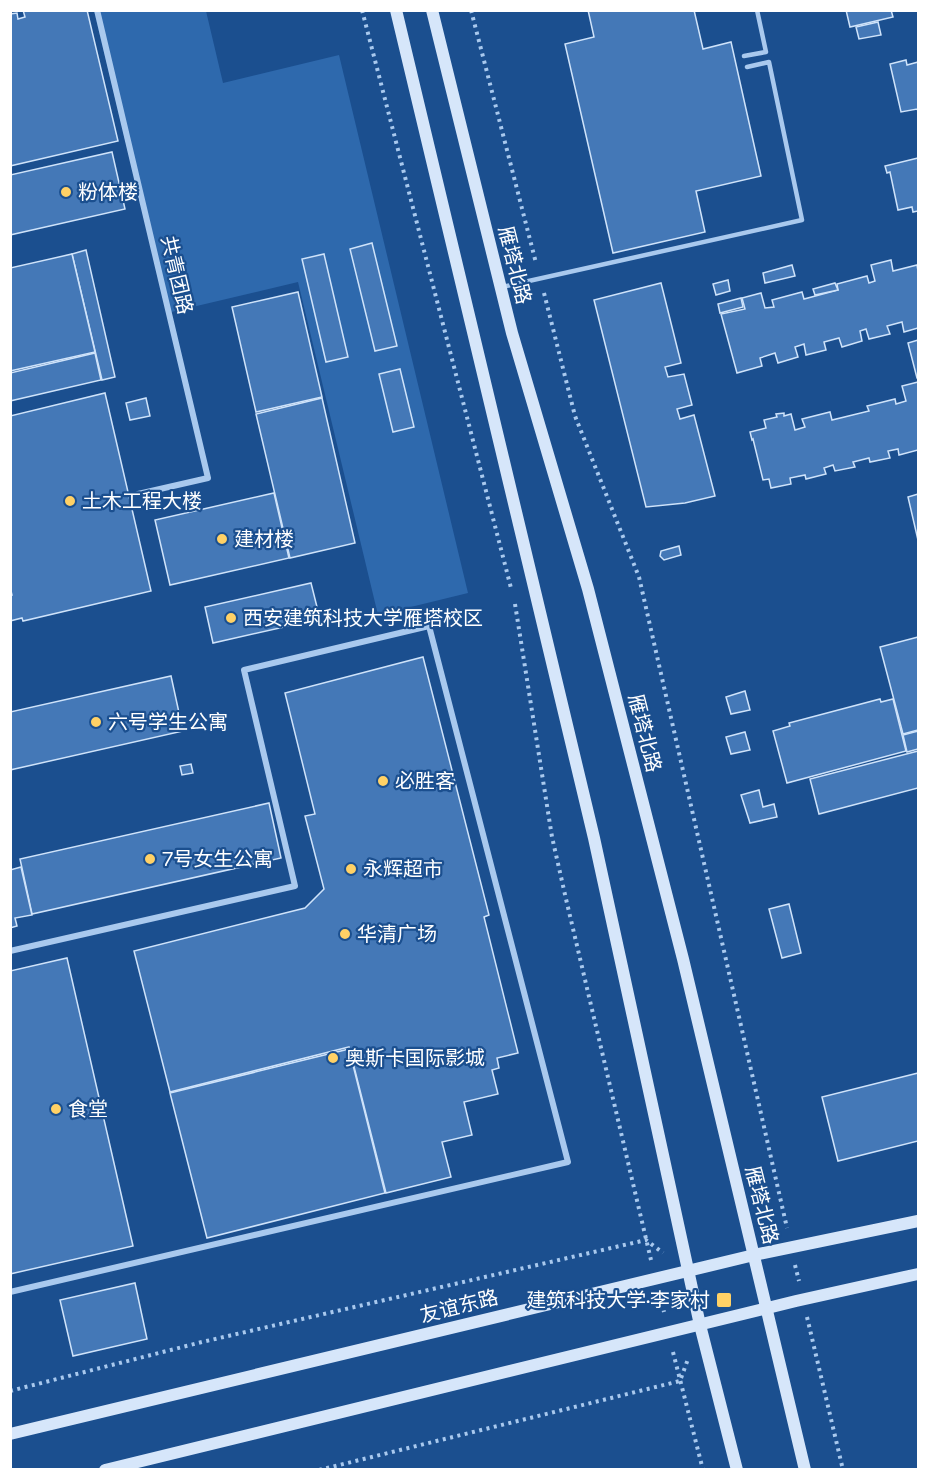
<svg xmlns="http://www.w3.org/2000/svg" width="929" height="1480" font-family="'Space Grotesk','Noto Sans SC',sans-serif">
<rect width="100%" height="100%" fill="#1b4f8f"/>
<polygon fill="#2e69ad" points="94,11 206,11 223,83 339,55 468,593 378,615 298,282 167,313"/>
<g fill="#4478b7" stroke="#cfe3fa" stroke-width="1.5">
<polygon points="23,10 87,10 118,141 10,166 10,14 17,13 18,19 25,17"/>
<polygon points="588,10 694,10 703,49 731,42 761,176 696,191 705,232 613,253 565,44 594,37"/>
<polygon points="846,10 891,10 893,17 850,27"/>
<polygon points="878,22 881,35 859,39 856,27"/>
<polygon points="906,60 907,65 918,62 918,111 917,109 901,112 890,64"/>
<polygon points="112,152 125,209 10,235 10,175"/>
<polygon points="918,158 918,211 913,212 912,207 898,210 890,172 887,173 885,166"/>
<polygon points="372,243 397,346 375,351 350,249"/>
<polygon points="86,250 115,377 102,380 72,254"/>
<polygon points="72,254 95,352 10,371 10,268"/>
<polygon points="324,254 348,357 326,362 302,259"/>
<polygon points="891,260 893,271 917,265 918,271 918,328 904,332 902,322 887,326 890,334 869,339 866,329 860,331 862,341 842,347 839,338 824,342 826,350 806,355 804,344 795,347 798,357 778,363 775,353 760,358 762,366 737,373 721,314 745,309 742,298 761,293 765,308 774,307 772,300 802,292 804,299 838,290 837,284 867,276 869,283 875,281 871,265"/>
<polygon points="792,265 795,276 765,283 763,273"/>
<polygon points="728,280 730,291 716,295 713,284"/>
<polygon points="661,283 681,363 665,367 668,377 684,374 692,405 677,409 680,419 694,415 715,496 685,503 646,507 594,300"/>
<polygon points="835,283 838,290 815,295 813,289"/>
<polygon points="298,292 322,397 256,412 232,307"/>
<polygon points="741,298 743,307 720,313 718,304"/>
<polygon points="918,340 918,378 917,378 908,343"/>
<polygon points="95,353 101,380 10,401 10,373"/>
<polygon points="400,369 414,427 393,432 379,374"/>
<polygon points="918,382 918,450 899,455 898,449 888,451 890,458 870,462 869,458 853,462 855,467 835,471 833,465 824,468 826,474 806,479 805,475 790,478 791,484 771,488 769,479 763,480 753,439 752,440 750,432 766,428 764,420 777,417 776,414 784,413 784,416 791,414 795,430 805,427 802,419 830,412 832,420 869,411 867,406 895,399 896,404 906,401 902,386"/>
<polygon points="105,393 151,591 23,621 22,618 10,621 10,595 12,595 10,587 10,416"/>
<polygon points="146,398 150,416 130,420 126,403"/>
<polygon points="322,398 355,543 290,558 256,414"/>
<polygon points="274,493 289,558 170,585 155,520"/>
<polygon points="918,494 918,540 908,497"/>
<polygon points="679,546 681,555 664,560 660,556 661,551"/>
<polygon points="311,583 320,619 213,643 205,607"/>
<polygon points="918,637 918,730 903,734 880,647"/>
<polygon points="423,657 489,915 484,917 518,1053 497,1058 499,1068 492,1070 498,1094 464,1102 472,1135 442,1142 451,1177 386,1193 349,1047 170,1092 134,951 305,908 324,889 305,816 315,814 285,693"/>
<polygon points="171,676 183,731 10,770 10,712"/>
<polygon points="745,691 750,710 731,714 726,697"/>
<polygon points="880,699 881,702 893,699 906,751 787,783 773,731 790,726 789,723"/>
<polygon points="918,731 918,749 907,752 903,735"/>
<polygon points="745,732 750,750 731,754 726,737"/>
<polygon points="918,751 918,788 819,814 810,779"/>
<polygon points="191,764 193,773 182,775 180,766"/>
<polygon points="759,790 763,807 774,804 777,817 750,823 741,795"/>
<polygon points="269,803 281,858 32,914 20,859"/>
<polygon points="21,867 32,915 15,918 17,926 10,928 10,870"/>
<polygon points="789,904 801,953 782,958 769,909"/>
<polygon points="67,958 133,1246 10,1274 10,971"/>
<polygon points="349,1049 385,1193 207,1238 170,1093"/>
<polygon points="918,1073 918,1141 838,1161 822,1097"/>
<polygon points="135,1283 147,1339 73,1356 60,1300"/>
</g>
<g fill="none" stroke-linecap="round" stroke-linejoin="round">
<g stroke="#a9c9ee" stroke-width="4" stroke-dasharray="3 4.5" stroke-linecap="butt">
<polyline points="362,10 511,588"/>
<polyline points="471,10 536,263"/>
<polyline points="544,293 575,416 639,577 787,1228"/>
<polyline points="515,604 552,837 566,899 651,1260"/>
<polyline points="795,1265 799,1281"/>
<polyline points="660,1296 664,1312"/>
<polyline points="807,1317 843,1470"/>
<polyline points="673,1352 703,1470"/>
<polyline points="10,1391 202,1342 646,1240 663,1253"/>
<polyline points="319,1470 680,1381 688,1359"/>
</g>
<g stroke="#a9c9ee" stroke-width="4.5">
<polyline points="744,56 766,52 757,10"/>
<polyline points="502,287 802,220 769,62 747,67"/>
</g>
<g stroke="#a9c9ee" stroke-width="6">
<polyline points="97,10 208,478 138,494"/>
<polyline points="10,951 295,886 244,670 429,626 568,1162 10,1292"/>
</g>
<g stroke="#d6e6fa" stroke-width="12">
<polyline points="396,10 594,838 700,1325 737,1470"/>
<polyline points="432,10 512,333 588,589 683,959 805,1470"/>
<polyline points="10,1434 754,1255 918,1221"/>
<polyline points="105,1470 796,1301 918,1274"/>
</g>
</g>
<g fill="#ffd166" stroke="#1b4f8f" stroke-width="2">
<circle cx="66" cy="192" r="6"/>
<circle cx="70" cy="501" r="6"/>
<circle cx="222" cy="539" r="6"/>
<circle cx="231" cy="618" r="6"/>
<circle cx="96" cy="722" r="6"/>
<circle cx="383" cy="781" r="6"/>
<circle cx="150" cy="859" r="6"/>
<circle cx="351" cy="869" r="6"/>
<circle cx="345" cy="934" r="6"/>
<circle cx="333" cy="1058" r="6"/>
<circle cx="56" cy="1109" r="6"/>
<rect x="716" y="1292" width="16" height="16" rx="3"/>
</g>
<g text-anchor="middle" stroke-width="4.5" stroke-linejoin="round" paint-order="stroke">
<g font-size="20" fill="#fff" stroke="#1b4f8f" text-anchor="start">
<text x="78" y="199">粉体楼</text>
<text x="82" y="508">土木工程大楼</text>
<text x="234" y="546">建材楼</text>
<text x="243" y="625">西安建筑科技大学雁塔校区</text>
<text x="108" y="729">六号学生公寓</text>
<text x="395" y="788">必胜客</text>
<text x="162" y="866">7号女生公寓</text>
<text x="363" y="876">永辉超市</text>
<text x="357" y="941">华清广场</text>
<text x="345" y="1065">奥斯卡国际影城</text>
<text x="68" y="1116">食堂</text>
<text x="710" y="1307" text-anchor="end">建筑科技大学·李家村</text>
</g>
<g font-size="20" fill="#fff" stroke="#1b4f8f">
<text transform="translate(515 265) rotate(76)" y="7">雁塔北路</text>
<text transform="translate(177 275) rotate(77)" y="7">共青团路</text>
<text transform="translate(645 733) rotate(76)" y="7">雁塔北路</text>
<text transform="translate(762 1205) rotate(76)" y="7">雁塔北路</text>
<text transform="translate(459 1306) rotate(-14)" y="7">友谊东路</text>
</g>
</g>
<rect width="929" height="1480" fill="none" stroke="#ffffff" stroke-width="24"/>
</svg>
